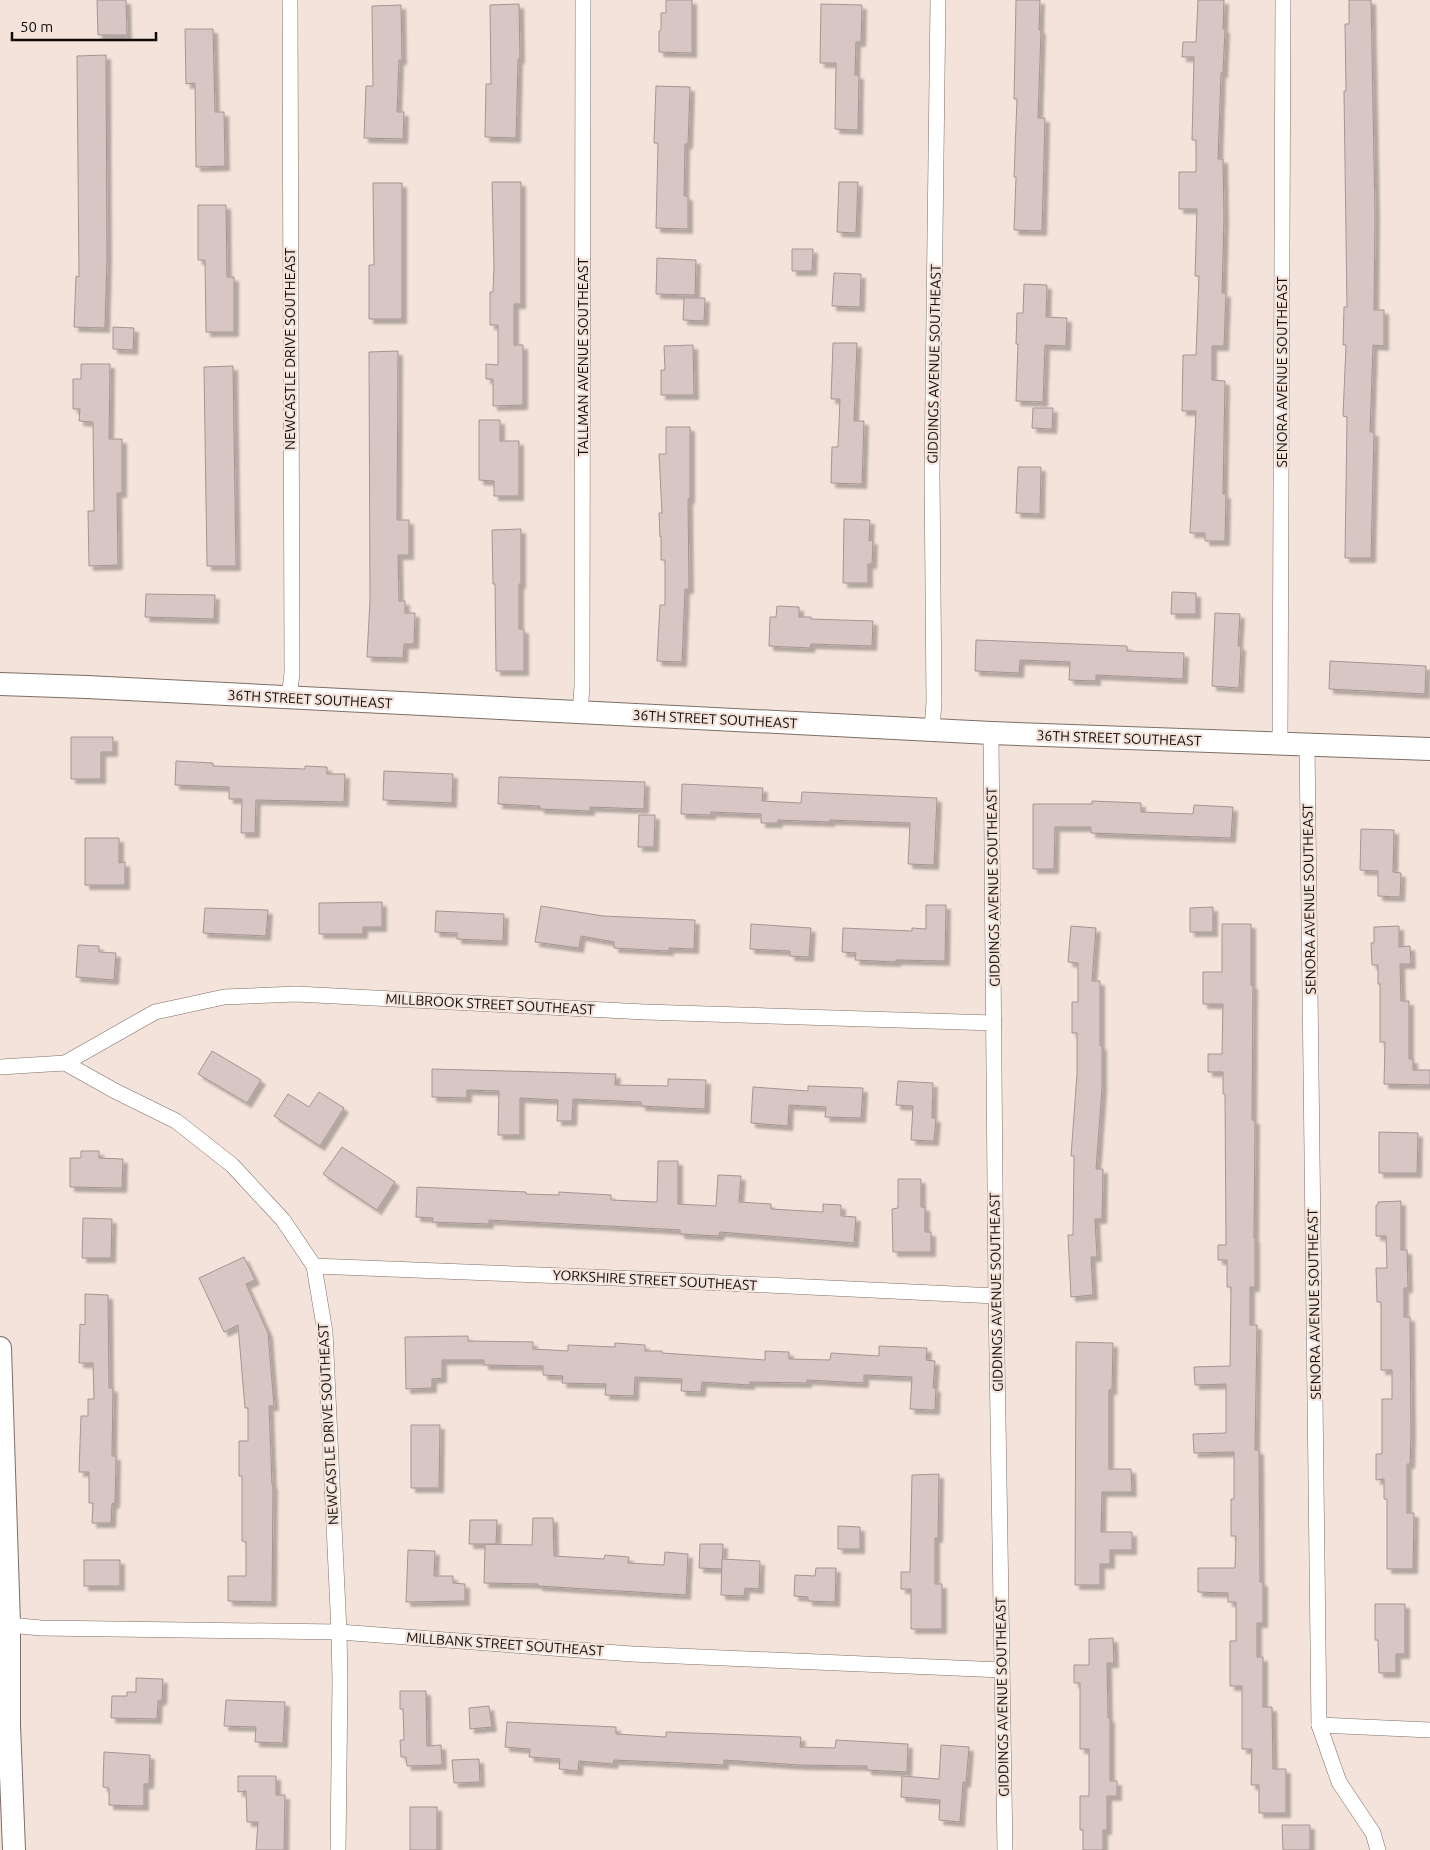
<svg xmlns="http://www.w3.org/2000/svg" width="1430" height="1850" font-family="Ubuntu,sans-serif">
<defs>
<filter id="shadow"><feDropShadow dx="4.5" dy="4.5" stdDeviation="1" flood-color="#0004"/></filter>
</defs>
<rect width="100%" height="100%" fill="#f3e3da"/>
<g fill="#d8c6c4" stroke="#a69493" filter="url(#shadow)">
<polygon points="97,0 126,0 127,35 98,35"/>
<polygon points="666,0 692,0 692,53 659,52 659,31 661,30 661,13 666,13"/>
<polygon points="1016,0 1040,0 1039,30 1041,30 1038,118 1045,118 1042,231 1014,230 1016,177 1014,177 1017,99 1014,99"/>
<polygon points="1198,0 1224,0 1223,29 1225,29 1223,73 1221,73 1218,159 1223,159 1224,217 1222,293 1226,293 1224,346 1212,346 1212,380 1225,381 1223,494 1226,494 1225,541 1205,541 1205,533 1190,533 1196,411 1182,411 1183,355 1196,355 1199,276 1195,276 1197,209 1179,209 1179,172 1196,172 1196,140 1192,140 1194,57 1182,57 1183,42 1196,42"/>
<polygon points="1349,0 1371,0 1375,215 1374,310 1384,310 1384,346 1373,345 1370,432 1374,432 1371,558 1345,558 1347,417 1343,416 1346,345 1343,345 1344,307 1347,307 1344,91 1346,91 1345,24 1349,24"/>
<polygon points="519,4 520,59 518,59 516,138 485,137 486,84 491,84 490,5"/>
<polygon points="821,4 862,5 861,42 856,42 855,75 859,75 858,130 835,129 836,63 820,63"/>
<polygon points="401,5 402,60 399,60 397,112 404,112 403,139 364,138 366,86 373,86 372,6"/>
<polygon points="185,29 213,29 215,112 224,112 225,166 196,167 195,83 186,84"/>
<polygon points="106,55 107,258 105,328 74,327 76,276 79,277 77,56"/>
<polygon points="656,86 690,87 688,144 685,144 684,196 688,196 688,229 656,228 658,143 654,143"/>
<polygon points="492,182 521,182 521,304 514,304 514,345 523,345 523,405 493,406 493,379 486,379 486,364 498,365 498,325 490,325 490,292 493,292 494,266"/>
<polygon points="839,182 858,182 856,233 837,232"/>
<polygon points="373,183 402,183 402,319 369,319 369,265 374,265"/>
<polygon points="198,205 226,205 227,277 234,277 234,332 206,332 205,260 198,260"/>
<polygon points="792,249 813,249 812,271 792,271"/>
<polygon points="657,258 696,260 695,295 656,294"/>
<polygon points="834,273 861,274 860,307 832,306"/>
<polygon points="1024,284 1047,285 1046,317 1067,318 1066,346 1045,345 1043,402 1016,401 1018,344 1016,344 1017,313 1023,313"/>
<polygon points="684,298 705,298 704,321 683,320"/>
<polygon points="113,327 134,328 133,350 113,349"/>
<polygon points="833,343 857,343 854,421 864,421 862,484 831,483 832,447 838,447 840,399 831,399"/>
<polygon points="693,345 694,395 661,395 661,370 665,370 664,346"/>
<polygon points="398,351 397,520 409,520 409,555 398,555 399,601 405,601 405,613 415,613 414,644 404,644 403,658 367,657 370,600 369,352"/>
<polygon points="81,364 110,364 109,439 122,439 122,493 117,493 118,565 89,566 88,511 94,511 93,422 79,421 80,409 73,409 73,379 81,379"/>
<polygon points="233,366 236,566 207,566 204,367"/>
<polygon points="1033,408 1053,408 1052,429 1032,428"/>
<polygon points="479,420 500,420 500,441 519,441 519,496 494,496 494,481 479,480"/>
<polygon points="666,427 690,427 690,499 688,499 689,589 685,589 682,662 657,661 660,605 665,605 665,560 661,560 661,536 660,537 659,513 662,513 659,454 666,454"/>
<polygon points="1018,467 1041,467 1040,514 1016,513"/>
<polygon points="844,519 870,520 869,541 873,540 872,564 868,564 868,583 843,583"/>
<polygon points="521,529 521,584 519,584 519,629 524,629 524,671 496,671 495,584 493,584 492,530"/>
<polygon points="1172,592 1196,593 1196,614 1171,614"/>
<polygon points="146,594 215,595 214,619 145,617"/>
<polygon points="777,606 799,607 799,617 811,617 811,619 873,621 872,646 811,644 810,648 769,646 770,617 776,617"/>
<polygon points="1215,613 1240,614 1238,646 1241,646 1239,688 1212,686"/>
<polygon points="976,640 1127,646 1127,651 1184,653 1183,679 1096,675 1096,681 1069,680 1070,662 1020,660 1019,673 975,671"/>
<polygon points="1330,661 1426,666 1425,694 1329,689"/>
<polygon points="71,737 113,737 113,752 101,752 101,779 71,779"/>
<polygon points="176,761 213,763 213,766 305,769 305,766 327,767 327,774 345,774 344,802 256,800 255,833 241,833 242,799 229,799 229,787 175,785"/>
<polygon points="384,771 453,774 452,803 383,800"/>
<polygon points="499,777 645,782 644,809 590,807 590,811 540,809 540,806 498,804"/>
<polygon points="682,784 763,788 762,801 801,803 802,792 937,798 934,865 908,864 910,823 830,820 830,822 778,820 778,823 761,823 761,814 711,812 711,815 681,814"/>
<polygon points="1092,801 1141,803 1141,812 1193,814 1194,805 1233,807 1231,838 1091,833 1091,827 1055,827 1054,869 1033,869 1033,804 1092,804"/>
<polygon points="639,815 655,815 654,847 638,847"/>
<polygon points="1361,829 1394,830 1393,872 1401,873 1400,897 1378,896 1378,871 1360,870"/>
<polygon points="85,838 119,838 119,863 125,862 125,885 85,885"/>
<polygon points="382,902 382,927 363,927 363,934 319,934 319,903"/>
<polygon points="926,905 946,905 945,961 896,960 896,962 855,960 856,953 842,952 843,928 912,931 912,928 926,929"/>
<polygon points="541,906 603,916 695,920 694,949 669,948 669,951 614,948 614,942 581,936 579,948 535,942"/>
<polygon points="1213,907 1213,932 1190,932 1190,908"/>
<polygon points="205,908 268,910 266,936 203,933"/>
<polygon points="436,911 504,914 503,941 457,939 457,933 435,932"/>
<polygon points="751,924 811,928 809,957 790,956 790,951 750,949"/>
<polygon points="1222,924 1251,924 1251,985 1253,985 1252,1120 1255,1120 1254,1238 1255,1238 1255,1287 1250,1287 1250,1325 1257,1325 1255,1450 1259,1450 1260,1582 1263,1582 1263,1623 1257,1623 1257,1657 1263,1657 1263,1707 1272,1707 1273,1769 1286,1769 1286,1813 1259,1813 1259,1785 1251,1785 1252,1749 1242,1749 1242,1686 1230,1686 1230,1641 1236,1641 1236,1602 1228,1602 1228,1593 1198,1592 1198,1568 1235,1568 1236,1536 1231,1536 1231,1499 1234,1499 1234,1452 1194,1453 1193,1434 1226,1433 1226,1384 1195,1385 1194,1367 1230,1366 1231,1287 1227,1287 1227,1260 1218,1260 1218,1245 1226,1245 1225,1094 1223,1094 1223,1072 1208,1072 1208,1054 1222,1054 1223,1004 1203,1004 1203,972 1222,972"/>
<polygon points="1071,926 1096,928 1092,981 1100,981 1100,1046 1102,1046 1102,1088 1096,1169 1103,1169 1102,1219 1095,1219 1097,1257 1091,1257 1093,1295 1071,1297 1068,1235 1073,1235 1074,1156 1071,1156 1077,1074 1077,1033 1072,1033 1072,1002 1078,1002 1078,963 1068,962"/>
<polygon points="1399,926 1399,947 1410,946 1411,964 1400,964 1401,1001 1409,1001 1409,1059 1413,1059 1413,1070 1430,1070 1430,1085 1384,1084 1385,1042 1380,1042 1380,984 1378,984 1378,965 1372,965 1371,943 1374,943 1374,927"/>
<polygon points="78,945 99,946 99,952 116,953 114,980 76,977"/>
<polygon points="212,1051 261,1080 247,1103 198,1074"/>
<polygon points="432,1069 616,1074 615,1085 668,1086 668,1079 706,1080 705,1109 641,1106 641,1102 573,1099 572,1121 557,1121 558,1100 520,1098 520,1135 498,1135 499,1091 467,1090 467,1098 432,1097"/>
<polygon points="898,1081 933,1083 932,1118 936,1118 934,1141 911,1140 913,1106 896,1105"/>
<polygon points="808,1086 863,1088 861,1118 825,1117 826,1107 789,1105 788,1126 751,1123 753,1087 808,1091"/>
<polygon points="319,1092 344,1108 320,1146 274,1116 288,1094 309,1107"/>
<polygon points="1379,1132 1418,1133 1417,1173 1379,1173"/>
<polygon points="342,1147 395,1182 377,1210 323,1174"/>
<polygon points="81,1151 99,1151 99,1158 123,1159 122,1188 70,1187 70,1158 81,1158"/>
<polygon points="658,1161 678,1161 678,1204 716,1206 718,1175 741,1176 739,1202 771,1204 771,1209 823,1212 823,1204 841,1205 841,1216 856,1217 854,1243 720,1232 719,1236 680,1234 680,1230 609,1226 489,1220 489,1224 432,1222 433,1218 416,1217 417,1187 526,1192 526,1194 559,1195 559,1192 611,1195 611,1200 657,1202"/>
<polygon points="898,1179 921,1179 921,1207 925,1207 925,1232 931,1232 931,1252 893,1252 892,1209 898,1208"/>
<polygon points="1401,1201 1401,1250 1407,1250 1408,1288 1404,1288 1404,1317 1410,1317 1411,1435 1410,1464 1407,1464 1407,1513 1414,1513 1413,1569 1387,1569 1387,1499 1384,1499 1384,1479 1376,1480 1376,1454 1382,1454 1382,1399 1392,1399 1392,1370 1381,1370 1381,1302 1377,1302 1376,1268 1387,1268 1386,1236 1376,1236 1376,1205 1378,1205 1378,1202"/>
<polygon points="83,1218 112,1219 111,1258 82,1258"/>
<polygon points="244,1257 255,1280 246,1284 268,1333 274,1406 269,1406 272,1485 273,1485 272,1602 228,1601 228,1576 246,1576 246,1542 242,1541 242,1476 239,1476 239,1441 248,1441 248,1408 245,1408 238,1325 224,1332 199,1278"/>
<polygon points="85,1294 108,1295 109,1388 113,1388 112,1456 116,1456 115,1503 112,1504 111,1523 92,1523 93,1503 89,1503 89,1472 79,1472 81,1416 88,1416 88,1399 94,1399 93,1363 79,1363 80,1324 85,1325"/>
<polygon points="468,1336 468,1341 533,1342 533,1349 568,1351 568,1345 615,1347 615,1343 645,1345 645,1351 662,1351 662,1353 765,1360 765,1351 789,1352 789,1359 830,1360 831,1353 879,1356 879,1346 927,1348 926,1360 935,1361 933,1388 936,1388 935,1410 910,1409 912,1377 864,1375 864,1383 807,1380 807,1383 750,1382 750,1385 702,1382 701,1392 681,1391 682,1379 635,1377 634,1396 605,1395 606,1384 562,1383 563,1376 543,1375 543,1366 484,1365 484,1360 442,1360 442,1378 432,1379 432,1388 406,1389 405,1337"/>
<polygon points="1076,1342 1113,1343 1112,1390 1109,1390 1109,1469 1131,1469 1132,1492 1102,1492 1101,1532 1132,1532 1132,1550 1110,1550 1110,1564 1100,1564 1100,1585 1075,1585"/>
<polygon points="411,1425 440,1425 439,1488 411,1488"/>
<polygon points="939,1474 938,1538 935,1538 935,1584 942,1584 942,1629 911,1629 911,1589 901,1589 901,1572 910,1572 912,1475"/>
<polygon points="533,1518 553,1518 554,1556 604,1559 605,1555 629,1557 628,1563 664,1565 665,1552 688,1554 686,1595 538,1586 538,1584 484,1583 485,1544 532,1545"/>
<polygon points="470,1520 497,1520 496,1544 469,1544"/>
<polygon points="838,1526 860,1527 860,1549 838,1549"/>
<polygon points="700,1544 723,1544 722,1569 699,1568"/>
<polygon points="408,1550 435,1551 434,1576 453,1576 453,1583 465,1584 465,1601 406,1602"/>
<polygon points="722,1559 760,1561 759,1589 745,1588 744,1596 721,1595"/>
<rect x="84" y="1560" width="36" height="26"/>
<polygon points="816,1568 836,1568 835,1602 808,1601 808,1597 794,1596 795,1575 815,1576"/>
<polygon points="1375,1604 1405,1604 1405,1654 1396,1654 1396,1673 1379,1673 1378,1640 1375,1640"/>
<polygon points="1113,1638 1114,1663 1107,1663 1108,1718 1110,1718 1110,1781 1117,1781 1117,1796 1107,1796 1107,1830 1103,1830 1103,1850 1083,1850 1083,1830 1080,1830 1080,1796 1089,1796 1089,1749 1080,1749 1080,1683 1074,1683 1074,1665 1089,1665 1089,1639"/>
<polygon points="136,1678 163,1679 162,1700 158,1701 157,1719 111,1718 112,1696 127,1696 127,1692 136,1692"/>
<polygon points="400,1691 426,1691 427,1746 441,1745 442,1765 407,1766 406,1757 401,1757 400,1740 404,1740 403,1709 400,1709"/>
<polygon points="226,1700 285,1702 283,1743 255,1742 256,1727 224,1726"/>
<polygon points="489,1706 492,1727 470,1729 469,1708"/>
<polygon points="507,1722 616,1727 616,1734 666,1737 666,1732 801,1737 800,1747 835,1748 836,1740 908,1744 907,1772 867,1770 867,1766 799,1765 724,1760 724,1765 614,1760 613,1764 579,1761 578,1771 559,1769 560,1759 529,1757 530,1749 505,1747"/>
<polygon points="941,1745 969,1747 966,1783 963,1782 960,1822 939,1820 940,1800 901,1797 902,1776 939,1779"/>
<polygon points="104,1752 150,1755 149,1784 144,1784 144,1806 109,1805 109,1788 103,1787"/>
<polygon points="479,1759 480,1782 454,1783 452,1760"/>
<polygon points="238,1776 276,1776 276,1795 285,1795 284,1850 256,1850 258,1822 247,1822 246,1791 238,1792"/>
<rect x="410" y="1807" width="27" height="43"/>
<polygon points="1282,1825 1310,1825 1310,1850 1283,1850"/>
</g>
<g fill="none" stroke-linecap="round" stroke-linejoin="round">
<g stroke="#7d6f67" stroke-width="16">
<g id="street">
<polyline points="289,698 292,673 290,0"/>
<polyline points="580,713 582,686 583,0"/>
<polyline points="932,729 934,702 932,474 938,0"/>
<polyline points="991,733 996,1296 1005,1850"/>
<polyline points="1280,743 1283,0"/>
<polyline points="1307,744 1319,1725 1339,1782 1373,1833 1378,1850"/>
<polyline points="65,1063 115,1091 176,1121 232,1165 283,1220 314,1266 325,1332 339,1632 340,1681 338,1850"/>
<polyline points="0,1067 65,1063 155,1012 224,997 296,994 645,1012 994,1023"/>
<polyline points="314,1266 639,1279 996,1296"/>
<polyline points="9,1625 41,1628 339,1632 632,1654 1002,1670"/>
<polyline points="1319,1725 1430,1730"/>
</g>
</g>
<g stroke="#7d6f67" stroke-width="24">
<g id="secondary">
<polyline points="0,684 87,687 991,733 1430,749"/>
<polyline points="0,1348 9,1625 9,1725 14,1850"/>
</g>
</g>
<use href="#street" stroke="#fff" stroke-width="15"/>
<use href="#secondary" stroke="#fff" stroke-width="22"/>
</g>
<g text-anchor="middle" stroke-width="4.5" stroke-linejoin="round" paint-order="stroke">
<g font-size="14" fill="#110c09" stroke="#f3e3da">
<text transform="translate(290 349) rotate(-90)" y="5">NEWCASTLE DRIVE SOUTHEAST</text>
<text transform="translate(583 357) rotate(-90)" y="5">TALLMAN AVENUE SOUTHEAST</text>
<text transform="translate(934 364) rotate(-89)" y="5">GIDDINGS AVENUE SOUTHEAST</text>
<text transform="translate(1282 372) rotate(-90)" y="5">SENORA AVENUE SOUTHEAST</text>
<text transform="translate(310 699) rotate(3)" y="5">36TH STREET SOUTHEAST</text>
<text transform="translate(715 719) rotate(3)" y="5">36TH STREET SOUTHEAST</text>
<text transform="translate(1119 738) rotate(2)" y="5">36TH STREET SOUTHEAST</text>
<text transform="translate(993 887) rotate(-91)" y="5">GIDDINGS AVENUE SOUTHEAST</text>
<text transform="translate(1309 899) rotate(-91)" y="5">SENORA AVENUE SOUTHEAST</text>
<text transform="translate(490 1004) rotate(3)" y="5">MILLBROOK STREET SOUTHEAST</text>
<text transform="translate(655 1280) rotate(3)" y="5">YORKSHIRE STREET SOUTHEAST</text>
<text transform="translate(996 1292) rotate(-91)" y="5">GIDDINGS AVENUE SOUTHEAST</text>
<text transform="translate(1314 1304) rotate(-91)" y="5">SENORA AVENUE SOUTHEAST</text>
<text transform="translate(328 1424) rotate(-93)" y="5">NEWCASTLE DRIVE SOUTHEAST</text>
<text transform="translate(505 1644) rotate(4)" y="5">MILLBANK STREET SOUTHEAST</text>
<text transform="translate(1002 1697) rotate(-91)" y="5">GIDDINGS AVENUE SOUTHEAST</text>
</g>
</g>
<path d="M12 32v8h144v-8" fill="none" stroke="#110c09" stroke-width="2.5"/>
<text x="20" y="32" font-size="15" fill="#110c09" stroke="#f3e3da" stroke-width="4" paint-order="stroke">50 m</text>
</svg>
